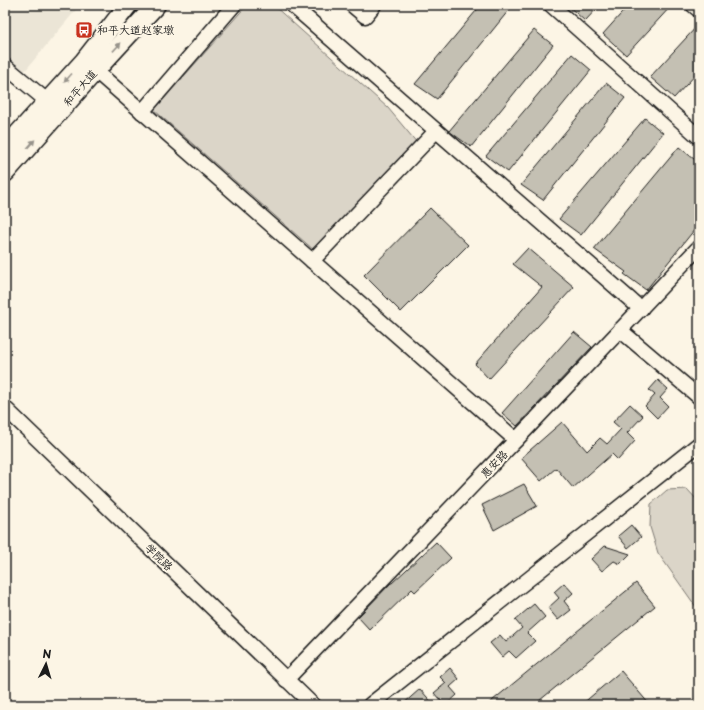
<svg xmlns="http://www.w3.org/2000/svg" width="704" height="710" font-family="'Playpen Sans','LXGW WenKai TC',sans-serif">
<rect width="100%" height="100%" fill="#fcf5e5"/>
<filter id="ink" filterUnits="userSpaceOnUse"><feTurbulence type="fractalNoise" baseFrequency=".025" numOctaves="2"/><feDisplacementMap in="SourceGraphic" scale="8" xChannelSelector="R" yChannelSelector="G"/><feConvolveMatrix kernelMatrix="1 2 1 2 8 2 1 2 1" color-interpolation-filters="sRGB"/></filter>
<g filter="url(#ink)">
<polygon fill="#ebe5d6" points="5,5 80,5 24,72 5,56"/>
<g fill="#dbd5c8" stroke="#7c7872">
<polygon points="247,5 273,5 388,108 418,144 315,251 154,110"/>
<polygon points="687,489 699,502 699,611 658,553 650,527 651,504 667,490"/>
</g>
<g fill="#c4c0b3" stroke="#1c1c1c">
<polygon points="481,5 513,5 437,99 415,84"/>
<polygon points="567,5 600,5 585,21"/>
<polygon points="629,5 672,5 626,55 603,34"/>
<polygon points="699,24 699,71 674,98 650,77"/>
<polygon points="534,30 553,45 471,147 449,131"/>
<polygon points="572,54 591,70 508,172 486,156"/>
<polygon points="606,83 625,98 543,200 521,185"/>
<polygon points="645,118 663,133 581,235 559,219"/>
<polygon points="679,147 699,163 699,224 646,290 624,274 626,272 594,249"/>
<polygon points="430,208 468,245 401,312 364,275"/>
<polygon points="528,248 574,287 489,379 475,364 542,287 513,264"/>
<polygon points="574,332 592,347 517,426 502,413"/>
<polygon points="658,380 668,389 660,398 668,406 657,418 645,406 655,395 649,390"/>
<polygon points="630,404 643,416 627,433 635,441 618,460 612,454 573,488 556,468 541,481 521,458 562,422 587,451 600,438 607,444 621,429 613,422"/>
<polygon points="524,484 537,506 494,530 482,505"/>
<polygon points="631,525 641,537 628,548 618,536"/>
<polygon points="436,542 451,558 415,592 412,589 370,630 358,617 391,583 392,583"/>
<polygon points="605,546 630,554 620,564 614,561 602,571 591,559"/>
<polygon points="564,583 573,593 564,601 571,610 558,620 548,608 559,598 554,592"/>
<polygon points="636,583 655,606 534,705 487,705"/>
<polygon points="534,604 545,617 527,633 535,641 516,658 509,651 502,657 490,643 500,635 506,642 522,628 515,620"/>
<polygon points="450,668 459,679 450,687 457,695 446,705 444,705 434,693 446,683 440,677"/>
<polygon points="621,671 650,705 581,705"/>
<polygon points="420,689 434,705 402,705"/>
</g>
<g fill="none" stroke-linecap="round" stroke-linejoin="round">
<g stroke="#1c1c1c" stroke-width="17">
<g id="minor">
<polyline points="292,5 641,309"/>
<polyline points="352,5 365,16 374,5"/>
<polyline points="551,5 699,137"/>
<polyline points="693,5 699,10"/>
<polyline points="89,65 516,440"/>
<polyline points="5,66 47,101"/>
<polyline points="142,112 234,5"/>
<polyline points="312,261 436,131"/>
<polyline points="620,330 699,397"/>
<polyline points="5,408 313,705"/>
<polyline points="286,680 516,440 699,247"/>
<polyline points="370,705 699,444"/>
</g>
</g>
<g stroke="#1c1c1c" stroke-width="21">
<g id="major">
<polyline points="5,148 84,61 128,5"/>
<polyline points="5,173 95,71 156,5"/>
</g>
</g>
<use href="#minor" stroke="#fcf5e5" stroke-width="14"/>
<use href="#major" stroke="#fcf5e5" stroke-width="18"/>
</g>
<defs><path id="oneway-solid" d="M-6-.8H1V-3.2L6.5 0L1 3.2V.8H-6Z"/></defs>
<g fill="#97938b">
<use href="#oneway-solid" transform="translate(117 47) rotate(-47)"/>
<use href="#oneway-solid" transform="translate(68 78) rotate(132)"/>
<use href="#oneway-solid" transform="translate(31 144) rotate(-48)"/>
</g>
</g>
<defs>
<g id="bus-square" transform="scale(0.9)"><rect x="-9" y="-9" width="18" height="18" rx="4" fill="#c8321e" stroke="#fcf5e5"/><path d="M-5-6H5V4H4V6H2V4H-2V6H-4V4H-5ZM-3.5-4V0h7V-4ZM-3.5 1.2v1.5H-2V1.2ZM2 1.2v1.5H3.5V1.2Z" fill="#fff"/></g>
</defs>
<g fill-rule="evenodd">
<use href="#bus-square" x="84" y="30"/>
</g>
<g text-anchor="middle" stroke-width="4" stroke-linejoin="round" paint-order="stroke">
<g font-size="11" fill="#1c1c1c" stroke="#fcf5e5" text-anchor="start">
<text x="97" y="34">和平大道赵家墩</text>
</g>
<g font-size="11" fill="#1c1c1c" stroke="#fcf5e5">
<text transform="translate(80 88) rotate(-49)" y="4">和平大道</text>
<text transform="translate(494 464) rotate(-46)" y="4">惠安路</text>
<text transform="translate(159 557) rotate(44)" y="4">学院路</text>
</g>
</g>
<rect width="704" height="710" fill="none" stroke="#fcf5e5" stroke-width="20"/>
<rect x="10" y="10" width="684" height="690" fill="none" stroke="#1c1c1c" stroke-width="1.5" filter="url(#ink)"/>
<g transform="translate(46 664) rotate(5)" stroke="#fcf5e5" stroke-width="3" paint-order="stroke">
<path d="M0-3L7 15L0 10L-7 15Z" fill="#1c1c1c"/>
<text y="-6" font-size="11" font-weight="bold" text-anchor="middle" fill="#1c1c1c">N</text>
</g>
</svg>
